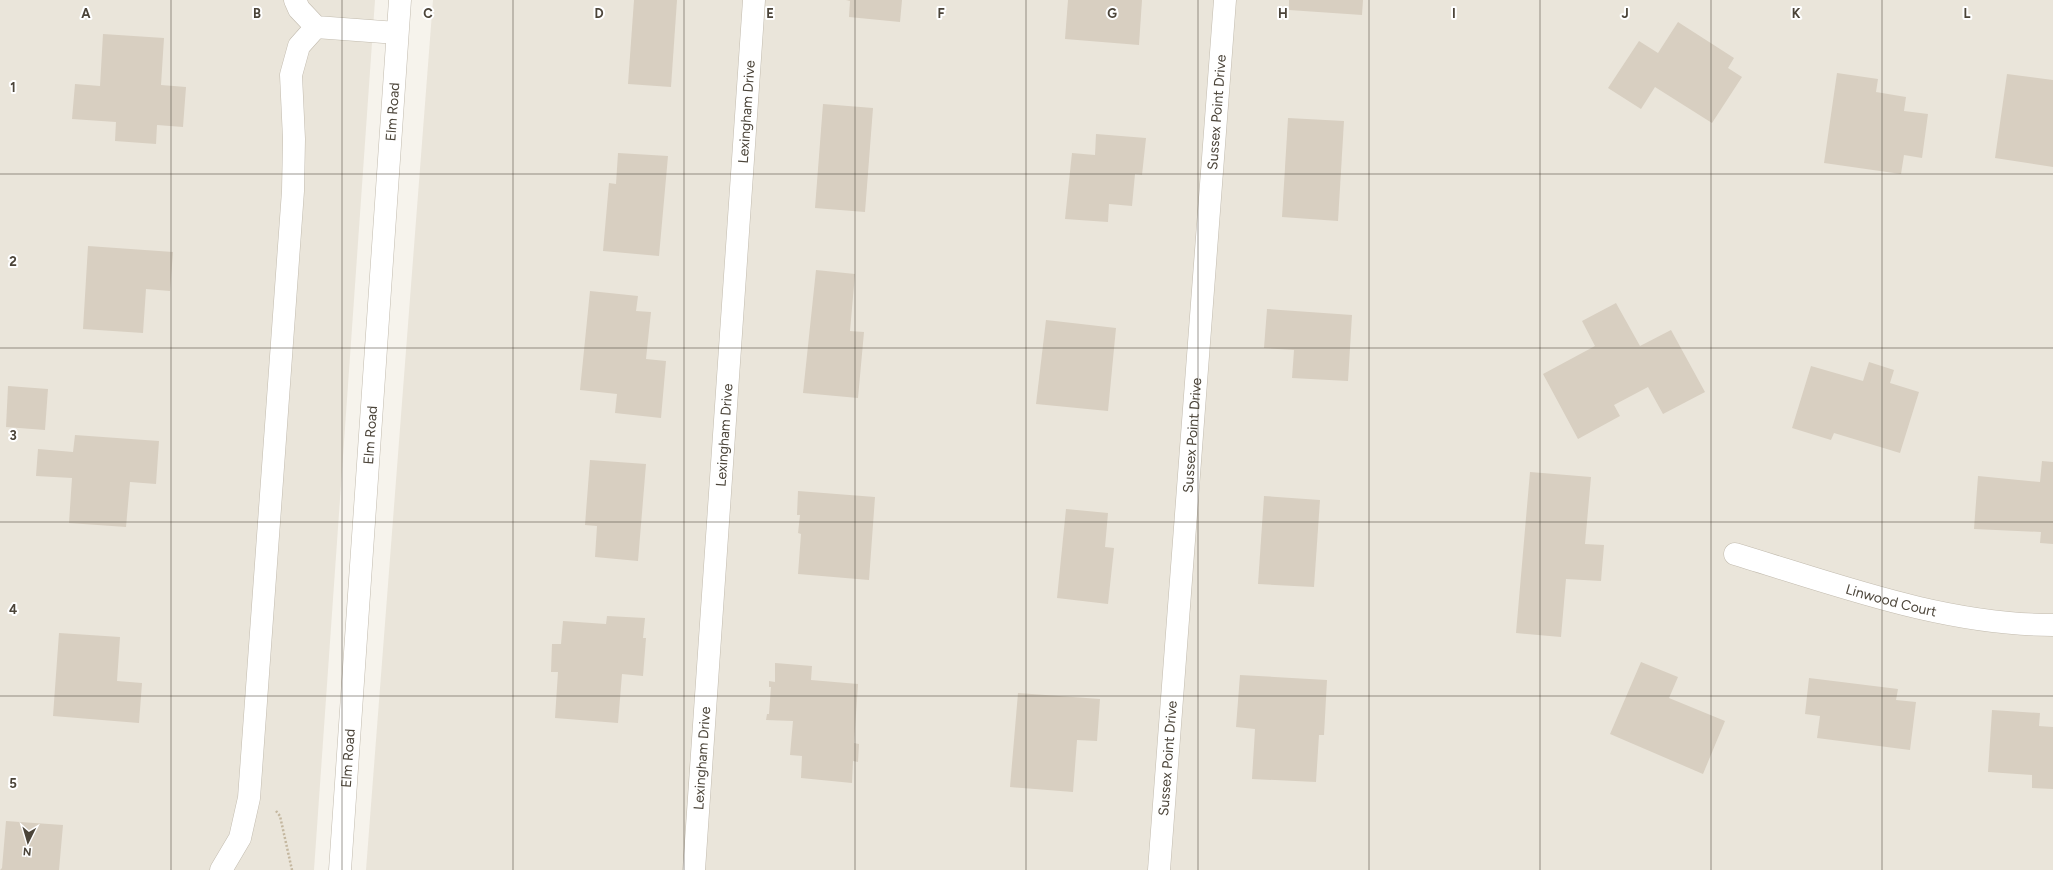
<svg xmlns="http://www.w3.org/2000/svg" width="2053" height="870" font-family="Figtree,sans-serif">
<rect width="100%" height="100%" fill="#f6f3ec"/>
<g fill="#eae5da">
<polygon points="0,0 375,0 314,870 0,870"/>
<polygon points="433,0 2053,0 2053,870 366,870"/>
</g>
<g fill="#d8cfc1">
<polygon points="634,0 677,0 671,87 628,84"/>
<polygon points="846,0 902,0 900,22 849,17 850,1"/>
<polygon points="1068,0 1142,0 1139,45 1065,39"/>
<polygon points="1289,0 1363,0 1362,15 1289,10"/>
<polygon points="1678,22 1734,58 1728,68 1742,77 1712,123 1655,87 1641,109 1608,88 1639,41 1658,53"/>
<polygon points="103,34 164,38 161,85 186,87 183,127 157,125 156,144 115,141 116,122 72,119 75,84 100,86"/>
<polygon points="1837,73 1878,79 1876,92 1906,97 1904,111 1928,114 1922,158 1904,155 1901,174 1824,163"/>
<polygon points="2007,74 2053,80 2053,167 1995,158"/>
<polygon points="823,104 873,108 865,212 815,208"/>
<polygon points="1288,118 1344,121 1338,221 1282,217"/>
<polygon points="1096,134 1146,138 1142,175 1135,174 1132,206 1109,204 1108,222 1065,219 1072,153 1095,155"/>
<polygon points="618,153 668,156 659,256 603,251 609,183 616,184"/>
<polygon points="88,246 173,252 170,291 146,289 143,333 83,329"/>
<polygon points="816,270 855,274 850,331 864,332 858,398 803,393"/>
<polygon points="590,291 638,296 636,311 651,312 646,359 666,361 661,418 615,413 617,394 580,390"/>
<polygon points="1616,303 1640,346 1671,330 1705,392 1663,414 1648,387 1614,405 1620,416 1578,439 1543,374 1595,346 1582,321"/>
<polygon points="1267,309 1352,315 1348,381 1292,378 1294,350 1264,348"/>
<polygon points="1046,320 1116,328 1108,411 1036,404"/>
<polygon points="1869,362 1894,370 1890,383 1919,392 1900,453 1834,433 1831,440 1792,428 1811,366 1863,381"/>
<polygon points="8,386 48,389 45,430 6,427"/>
<polygon points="75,435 159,441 156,484 130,482 126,527 69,523 72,478 36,476 38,449 73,452"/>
<polygon points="590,460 646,464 638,561 595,557 597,526 585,525"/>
<polygon points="2042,461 2053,462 2053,544 2040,543 2041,532 1974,529 1978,476 2040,482"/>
<polygon points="1530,472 1591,477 1585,544 1604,545 1601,581 1566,579 1561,637 1516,633"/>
<polygon points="798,491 875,497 869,580 798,574 801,534 798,533 800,515 797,515"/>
<polygon points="1264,496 1320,500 1314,587 1258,584"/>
<polygon points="1066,509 1108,513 1105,547 1114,548 1108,604 1057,598"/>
<polygon points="607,616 645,618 643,638 646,638 643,676 622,674 618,723 555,718 558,672 551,672 552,644 561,644 563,621 606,624"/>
<polygon points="59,633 120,637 117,681 142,683 139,723 53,716"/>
<polygon points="1641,662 1678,677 1669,698 1725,721 1703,774 1610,734"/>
<polygon points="775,663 812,666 811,680 858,684 854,743 859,744 858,762 853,761 852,783 801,778 802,756 790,755 793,721 766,720 767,714 769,714 771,687 769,687 769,681 775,682"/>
<polygon points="1240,675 1327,680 1324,735 1319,735 1316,782 1252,779 1255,729 1236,727"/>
<polygon points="1809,678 1898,689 1896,700 1916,702 1910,750 1817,738 1820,716 1805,714"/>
<polygon points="1018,693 1100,699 1097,741 1077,740 1073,792 1010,787"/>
<polygon points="1992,710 2040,713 2039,726 2053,727 2053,789 2032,788 2032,775 1988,772"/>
<polygon points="6,821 63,825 59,870 0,870 2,868"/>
</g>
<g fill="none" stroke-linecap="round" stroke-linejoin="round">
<g stroke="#c2bbae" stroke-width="23">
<g id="minor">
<polyline points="295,0 299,9 316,27 397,33"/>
<path id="s1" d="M1735,554C1838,585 1944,625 2053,625"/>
<polyline points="221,870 240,838 249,798 293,191 294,139 291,75 299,46 316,27"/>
<path id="s2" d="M340,870L400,0"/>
<path id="s3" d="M694,870L754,0"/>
<path id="s4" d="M1159,870L1225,0"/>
</g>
</g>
<polyline stroke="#c4b79f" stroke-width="2.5" stroke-dasharray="2 2" stroke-linecap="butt" points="276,811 280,816 292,870"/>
<use href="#minor" stroke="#fff" stroke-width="22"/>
</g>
<path fill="none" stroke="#4b4439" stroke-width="1" stroke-opacity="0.55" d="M171,0V870M342,0V870M513,0V870M684,0V870M855,0V870M1026,0V870M1198,0V870M1369,0V870M1540,0V870M1711,0V870M1882,0V870M0,174H2053M0,348H2053M0,522H2053M0,696H2053"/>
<g text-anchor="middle" stroke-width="4" stroke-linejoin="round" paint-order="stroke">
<g font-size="14" fill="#4b4439" stroke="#fff">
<text dy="5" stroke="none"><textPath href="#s2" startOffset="760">Elm Road</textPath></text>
<text dy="5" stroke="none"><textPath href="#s3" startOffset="760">Lexingham Drive</textPath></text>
<text dy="5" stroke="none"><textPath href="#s4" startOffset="760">Sussex Point Drive</textPath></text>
<text dy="5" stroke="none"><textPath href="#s2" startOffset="436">Elm Road</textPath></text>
<text dy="5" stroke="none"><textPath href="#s3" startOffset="436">Lexingham Drive</textPath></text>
<text dy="5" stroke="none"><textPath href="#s4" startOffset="436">Sussex Point Drive</textPath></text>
<text dy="5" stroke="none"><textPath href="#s1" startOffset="163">Linwood Court</textPath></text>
<text dy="5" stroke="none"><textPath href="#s2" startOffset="112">Elm Road</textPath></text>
<text dy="5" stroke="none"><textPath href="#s3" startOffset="112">Lexingham Drive</textPath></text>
<text dy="5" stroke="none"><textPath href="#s4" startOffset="112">Sussex Point Drive</textPath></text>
</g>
</g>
<g font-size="13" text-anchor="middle" font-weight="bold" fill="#4b4439" stroke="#fff" stroke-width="4" stroke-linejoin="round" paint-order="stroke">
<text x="86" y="18">A</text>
<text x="257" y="18">B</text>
<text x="428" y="18">C</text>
<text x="599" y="18">D</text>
<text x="770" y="18">E</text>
<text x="941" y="18">F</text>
<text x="1112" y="18">G</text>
<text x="1283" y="18">H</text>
<text x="1454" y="18">I</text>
<text x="1625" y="18">J</text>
<text x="1796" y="18">K</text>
<text x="1967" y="18">L</text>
<text x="13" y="92">1</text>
<text x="13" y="266">2</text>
<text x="13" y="440">3</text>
<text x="13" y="614">4</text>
<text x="13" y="788">5</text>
</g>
<g transform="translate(28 842) rotate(185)" stroke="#ffffff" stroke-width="3" paint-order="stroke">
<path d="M0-3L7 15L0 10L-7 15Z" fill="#4b4439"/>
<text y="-6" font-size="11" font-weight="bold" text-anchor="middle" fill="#4b4439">N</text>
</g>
</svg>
